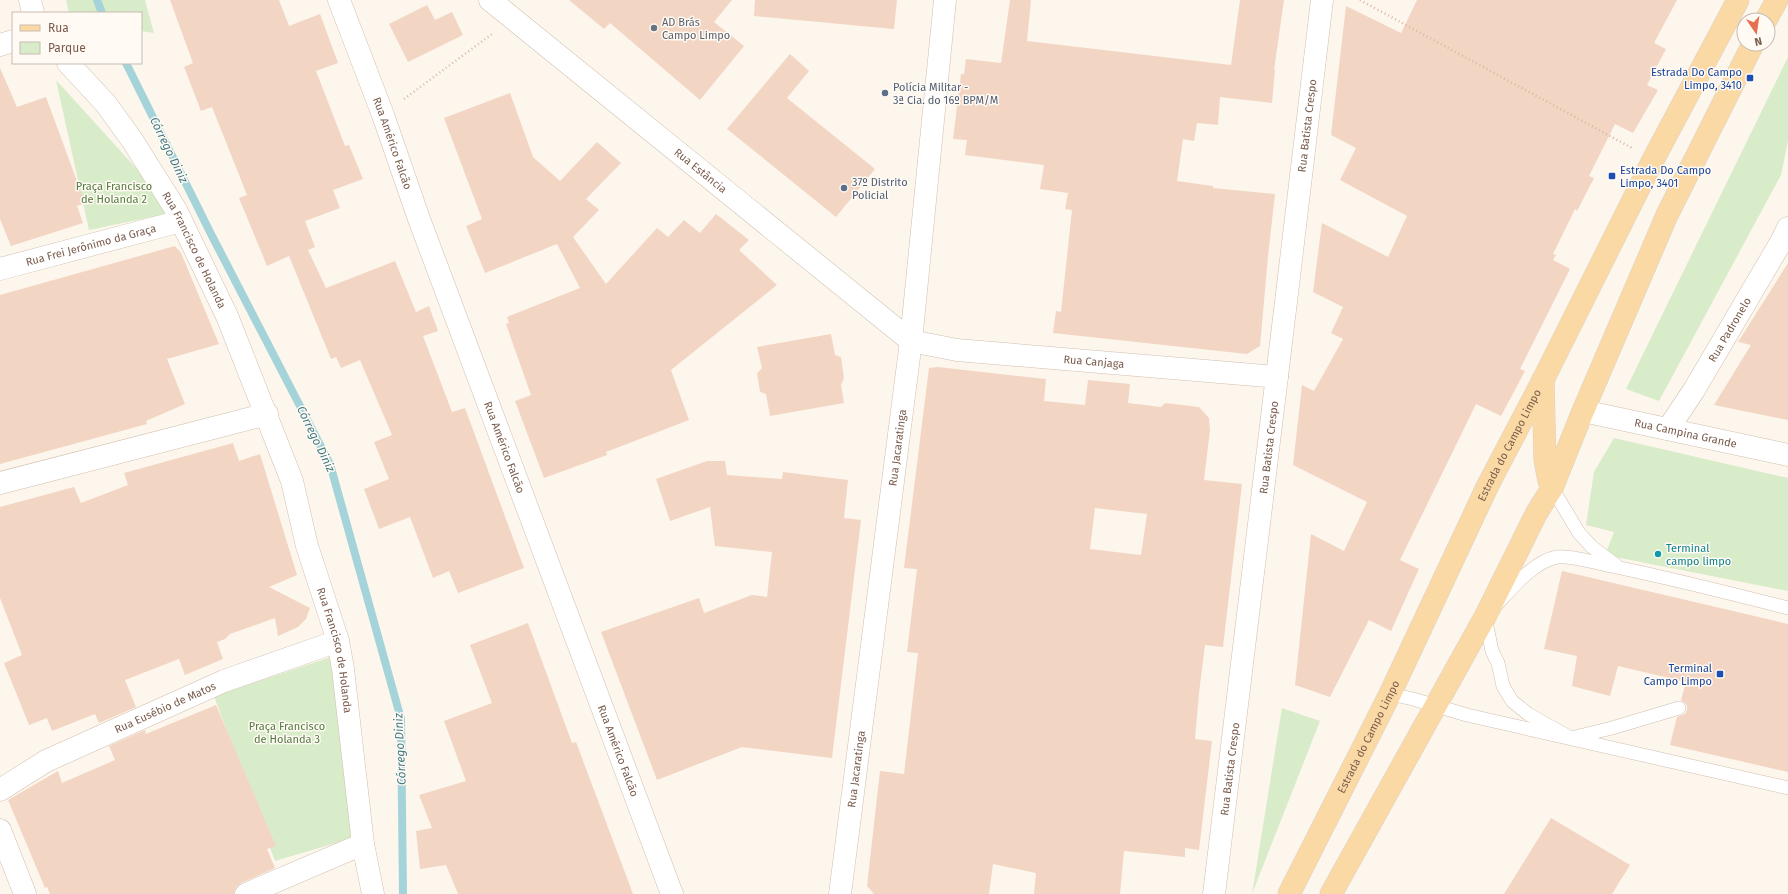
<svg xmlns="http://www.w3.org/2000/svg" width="1788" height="894" font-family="'Fira Sans',sans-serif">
<rect width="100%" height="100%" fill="#fdf6ec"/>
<g fill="#d8ecc9">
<polygon points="66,0 145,0 154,33 141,31 141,13 69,13"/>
<polygon points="1788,57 1788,141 1781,175 1659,401 1626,389"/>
<polygon points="56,80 176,212 89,230"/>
<polygon points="1614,438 1788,478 1788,591 1605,555 1614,532 1586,525 1594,472"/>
<polygon points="337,655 353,838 275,861 214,696"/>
<polygon points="1282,708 1320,721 1252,894"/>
</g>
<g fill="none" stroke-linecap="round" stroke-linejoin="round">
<g stroke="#a5d3da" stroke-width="8">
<polyline points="97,0 102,13"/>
<polyline points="126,63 211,234 330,464 401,719 403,894"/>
</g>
</g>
<g fill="#f3d5c3" fill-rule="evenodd">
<polygon points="170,0 279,0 289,26 320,14 338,63 316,71 345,146 349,145 363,179 333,190 340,208 305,221 315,247 308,250 326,288 395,261 416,312 429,306 438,331 423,336 452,412 465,408 524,568 458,593 449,571 433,578 410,517 379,529 364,489 389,479 374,442 392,435 360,360 341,368 336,357 331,359 289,256 267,266 239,198 247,195 212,107 201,111 184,67 193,63"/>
<polygon points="569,0 732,0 714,22 744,46 700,100 610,23 604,29"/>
<polygon points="755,0 897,0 894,29 754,16"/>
<polygon points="1010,0 1031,0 1027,41 1231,65 1240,0 1284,0 1274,70 1275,70 1272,103 1220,97 1218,125 1197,123 1194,141 1183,139 1177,181 1213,186 1213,188 1275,194 1268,256 1260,346 1247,354 1053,333 1056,311 1061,312 1072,210 1065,209 1068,193 1040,189 1044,165 965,155 967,140 953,139 961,74 964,74 966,59 1001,63"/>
<polygon points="1417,0 1677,0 1654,43 1666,49 1647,85 1658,90 1633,133 1615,124 1589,176 1594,178 1577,211 1575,209 1553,254 1556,255 1553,260 1570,269 1520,369 1525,371 1501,416 1476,404 1400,560 1419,569 1391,631 1369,620 1330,697 1295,685 1311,534 1344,551 1367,502 1293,465 1302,385 1314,391 1343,339 1331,333 1343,307 1313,292 1322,223 1388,257 1407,216 1340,180 1356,148 1331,135 1346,6 1401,33"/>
<polygon points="427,5 435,20 452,12 463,35 408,62 389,24"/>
<polygon points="790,54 809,71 787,98 875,169 836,217 727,129"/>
<polygon points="0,68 17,107 46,97 85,203 77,206 83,223 11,246 0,219"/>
<polygon points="510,93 533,157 560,181 597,142 621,163 586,199 599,210 573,237 606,284 657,228 668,237 684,220 700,233 716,214 749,240 739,250 777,285 671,370 689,420 606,452 607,455 544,478 515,401 531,395 506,324 509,323 507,317 580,288 557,244 485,273 466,226 482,219 444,118"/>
<polygon points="175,246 181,253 219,344 167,359 185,404 146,421 147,424 0,464 0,295"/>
<polygon points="1788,263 1788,420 1714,405 1751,345 1738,342"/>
<polygon points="831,334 835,355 841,357 844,378 841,385 844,403 770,416 766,394 760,392 757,373 762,368 757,347"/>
<path d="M938,367L1046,379L1044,401L1085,405L1088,380L1130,384L1128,403L1161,407L1165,403L1199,407L1209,418L1210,430L1204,480L1242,484L1223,647L1205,645L1199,693L1195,739L1212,741L1199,850L1185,848V857L1124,851L1120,894H1034L1036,873L993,864L989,894H874L867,886L880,771L904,774L918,653L907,652L917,569L904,568L929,368ZM1095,508L1147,514L1141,555L1090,549Z"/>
<polygon points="233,443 239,461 260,454 297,575 269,587 310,608 306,619 298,627 278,636 275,618 230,634 225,639 217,642 223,659 185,675 179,659 125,680 136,707 99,723 95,714 52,731 47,718 29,725 4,663 22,655 0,598 0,507 74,487 81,503 128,485 124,473"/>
<polygon points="707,461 725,461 727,475 782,479 783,472 848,480 844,518 861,520 832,758 742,747 657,780 601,632 699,598 704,613 752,595 767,597 772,552 715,546 710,507 670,521 656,479"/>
<polygon points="1562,571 1788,624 1788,772 1670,745 1677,717 1685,714 1687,710 1687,705 1681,700 1686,682 1618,666 1610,696 1572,686 1577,656 1544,649"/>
<polygon points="528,623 572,743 576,742 633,894 458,894 446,865 420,869 416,831 432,828 419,795 466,781 444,721 492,703 470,645"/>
<polygon points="216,705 276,846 267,849 275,868 241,883 236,887 234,894 50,894 47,887 45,888 8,800 58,771 62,783 115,760 109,746 145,730 146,734"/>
<polygon points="1551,818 1630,865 1612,894 1504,894"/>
</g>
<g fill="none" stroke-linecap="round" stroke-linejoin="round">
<g stroke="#d1beb0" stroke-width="14">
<g id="lane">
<polyline points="1552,488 1579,533 1592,547 1616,565"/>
<polyline points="1390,694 1413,699 1467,715 1788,788"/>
<path d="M1679,708L1612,728L1571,738L1528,714L1512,701L1503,686L1498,663L1492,651L1485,617C1504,598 1530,562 1557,557C1568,555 1598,563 1611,566C1670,578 1729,593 1788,608"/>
</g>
</g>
<g stroke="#d1beb0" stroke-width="23">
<g id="street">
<polyline points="30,0 33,13"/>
<path id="s1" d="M339,0L383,115L419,219L672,894"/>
<path id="s2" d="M490,0L911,341L957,350L1277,377"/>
<polyline points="0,45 13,41"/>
<path id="s3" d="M68,63L106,104L132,140L176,210L227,316L292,481L307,546L338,641L343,669L363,844L373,894"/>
<path id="s4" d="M0,269L181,221"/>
<path id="s5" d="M1583,411L1788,455"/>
<path id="s6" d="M1668,429L1694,390L1781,242L1788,228"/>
<polyline points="0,483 267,414"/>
<path id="s7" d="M0,790L46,761L224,681L338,641"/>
<polyline points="0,830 25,894"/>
<polyline points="246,894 363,844"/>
<path id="s8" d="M840,894L911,341L945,0"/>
<path id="s9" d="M1214,894C1252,596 1286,298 1322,0"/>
</g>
</g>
<g stroke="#dad1cd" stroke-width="23">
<g id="primary">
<polyline points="1766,20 1777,0"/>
<polyline points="1543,380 1545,460 1549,481 1552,488"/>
<path id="s10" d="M1289,894L1390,694L1488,485L1543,380L1653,160L1738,0"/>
<polyline points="1331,894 1485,617 1536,514 1552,488 1583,411 1667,215 1753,44"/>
</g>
</g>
<g stroke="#d9b8a5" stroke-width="2.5" stroke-dasharray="1 3" stroke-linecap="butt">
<polyline points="1360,0 1632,148"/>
<polyline points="404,99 492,34"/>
</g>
<use href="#lane" stroke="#fff" stroke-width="13"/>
<use href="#street" stroke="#fff" stroke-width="22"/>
<use href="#primary" stroke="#fbd9a5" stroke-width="22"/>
</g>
<circle fill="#6b7280" stroke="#fffaf3" stroke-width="1.5" cx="654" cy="28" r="4"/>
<g fill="#1a4fb4" stroke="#fffaf3" stroke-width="1.5">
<rect x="1746" y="74" width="8" height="8" rx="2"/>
<rect x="1608" y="172" width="8" height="8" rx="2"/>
<rect x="1716" y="670" width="8" height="8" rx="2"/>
</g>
<g fill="#5c6f8a" stroke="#fffaf3" stroke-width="1.5">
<circle cx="885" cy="93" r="4"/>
<circle cx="844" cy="188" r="4"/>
</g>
<circle fill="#0f9aa8" stroke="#fffaf3" stroke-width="1.5" cx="1658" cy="554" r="4"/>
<g text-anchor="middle" stroke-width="3" stroke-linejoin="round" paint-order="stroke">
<g font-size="11" fill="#5b616d" stroke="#fffaf3" text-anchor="start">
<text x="662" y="26">AD Brás<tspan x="662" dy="13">Campo Limpo</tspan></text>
</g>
<g font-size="11" fill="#164399" stroke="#fffaf3" text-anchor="end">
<text x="1742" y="76">Estrada Do Campo<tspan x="1742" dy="13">Limpo, 3410</tspan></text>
<text x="1620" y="174" text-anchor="start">Estrada Do Campo<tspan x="1620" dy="13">Limpo, 3401</tspan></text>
<text x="1712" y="672">Terminal<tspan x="1712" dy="13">Campo Limpo</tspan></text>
</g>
<g font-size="11" fill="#4e5e75" stroke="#fffaf3" text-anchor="start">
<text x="893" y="91">Polícia Militar -<tspan x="893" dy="13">3ª Cia. do 16º BPM/M</tspan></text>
<text x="852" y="186">37º Distrito<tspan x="852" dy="13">Policial</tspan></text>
</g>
<g font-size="11" fill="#7a5c4d" stroke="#fffaf3">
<text dy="4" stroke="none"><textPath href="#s9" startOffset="774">Rua Batista Crespo</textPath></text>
<text dy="4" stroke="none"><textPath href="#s1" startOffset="153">Rua Américo Falcão</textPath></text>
<text dy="4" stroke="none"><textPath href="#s2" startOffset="271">Rua Estância</textPath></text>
<text dy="4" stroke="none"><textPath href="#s4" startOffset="94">Rua Frei Jerônimo da Graça</textPath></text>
<text dy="4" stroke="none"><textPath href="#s3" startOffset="227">Rua Francisco de Holanda</textPath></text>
<text dy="4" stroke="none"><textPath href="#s6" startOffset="117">Rua Padronelo</textPath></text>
<text dy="4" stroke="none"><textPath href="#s2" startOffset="726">Rua Canjaga</textPath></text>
<text dy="4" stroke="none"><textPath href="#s5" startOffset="105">Rua Campina Grande</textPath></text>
<text dy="4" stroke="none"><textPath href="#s10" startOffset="500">Estrada do Campo Limpo</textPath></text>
<text dy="4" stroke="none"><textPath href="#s1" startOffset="477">Rua Américo Falcão</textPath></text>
<text dy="4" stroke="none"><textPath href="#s9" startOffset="450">Rua Batista Crespo</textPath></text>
<text dy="4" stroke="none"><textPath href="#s8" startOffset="450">Rua Jacaratinga</textPath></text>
<text dy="4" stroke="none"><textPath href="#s3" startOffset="653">Rua Francisco de Holanda</textPath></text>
<text dy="4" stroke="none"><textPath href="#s7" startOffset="185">Rua Eusébio de Matos</textPath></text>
<text dy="4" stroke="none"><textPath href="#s10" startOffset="176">Estrada do Campo Limpo</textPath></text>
<text dy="4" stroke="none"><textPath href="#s1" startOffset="801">Rua Américo Falcão</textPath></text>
<text dy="4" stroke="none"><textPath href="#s8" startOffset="126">Rua Jacaratinga</textPath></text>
<text dy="4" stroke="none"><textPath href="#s9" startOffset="126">Rua Batista Crespo</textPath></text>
</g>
<g font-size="11" fill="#537a41" stroke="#fffaf3">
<text x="114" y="190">Praça Francisco<tspan x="114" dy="13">de Holanda 2</tspan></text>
<text x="287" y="730">Praça Francisco<tspan x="287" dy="13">de Holanda 3</tspan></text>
</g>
<g font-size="11" fill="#0d838f" stroke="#fffaf3" text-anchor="start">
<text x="1666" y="552">Terminal<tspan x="1666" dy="13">campo limpo</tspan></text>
</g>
<g font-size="12" font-style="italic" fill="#437c86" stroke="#fffaf3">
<text transform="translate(169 150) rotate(64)" y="4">Córrego Diniz</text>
<text transform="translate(316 439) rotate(64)" y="4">Córrego Diniz</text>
<text transform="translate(400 749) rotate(-93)" y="4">Córrego Diniz</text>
</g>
</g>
<rect x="12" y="12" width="130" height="52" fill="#fffaf3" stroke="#cabbb1"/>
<rect x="20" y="25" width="20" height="6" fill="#fbd9a5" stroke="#cabbb1"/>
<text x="48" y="32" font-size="12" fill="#7a5c4d">Rua</text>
<rect x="20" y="42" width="20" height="12" fill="#d8ecc9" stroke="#cabbb1"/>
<text x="48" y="52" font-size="12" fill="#7a5c4d">Parque</text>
<g transform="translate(1756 32) rotate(167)"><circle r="19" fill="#fffaf3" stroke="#cabbb1"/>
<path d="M0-3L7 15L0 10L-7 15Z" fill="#e76f51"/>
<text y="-6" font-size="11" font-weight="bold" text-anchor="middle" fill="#7a5c4d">N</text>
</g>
</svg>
